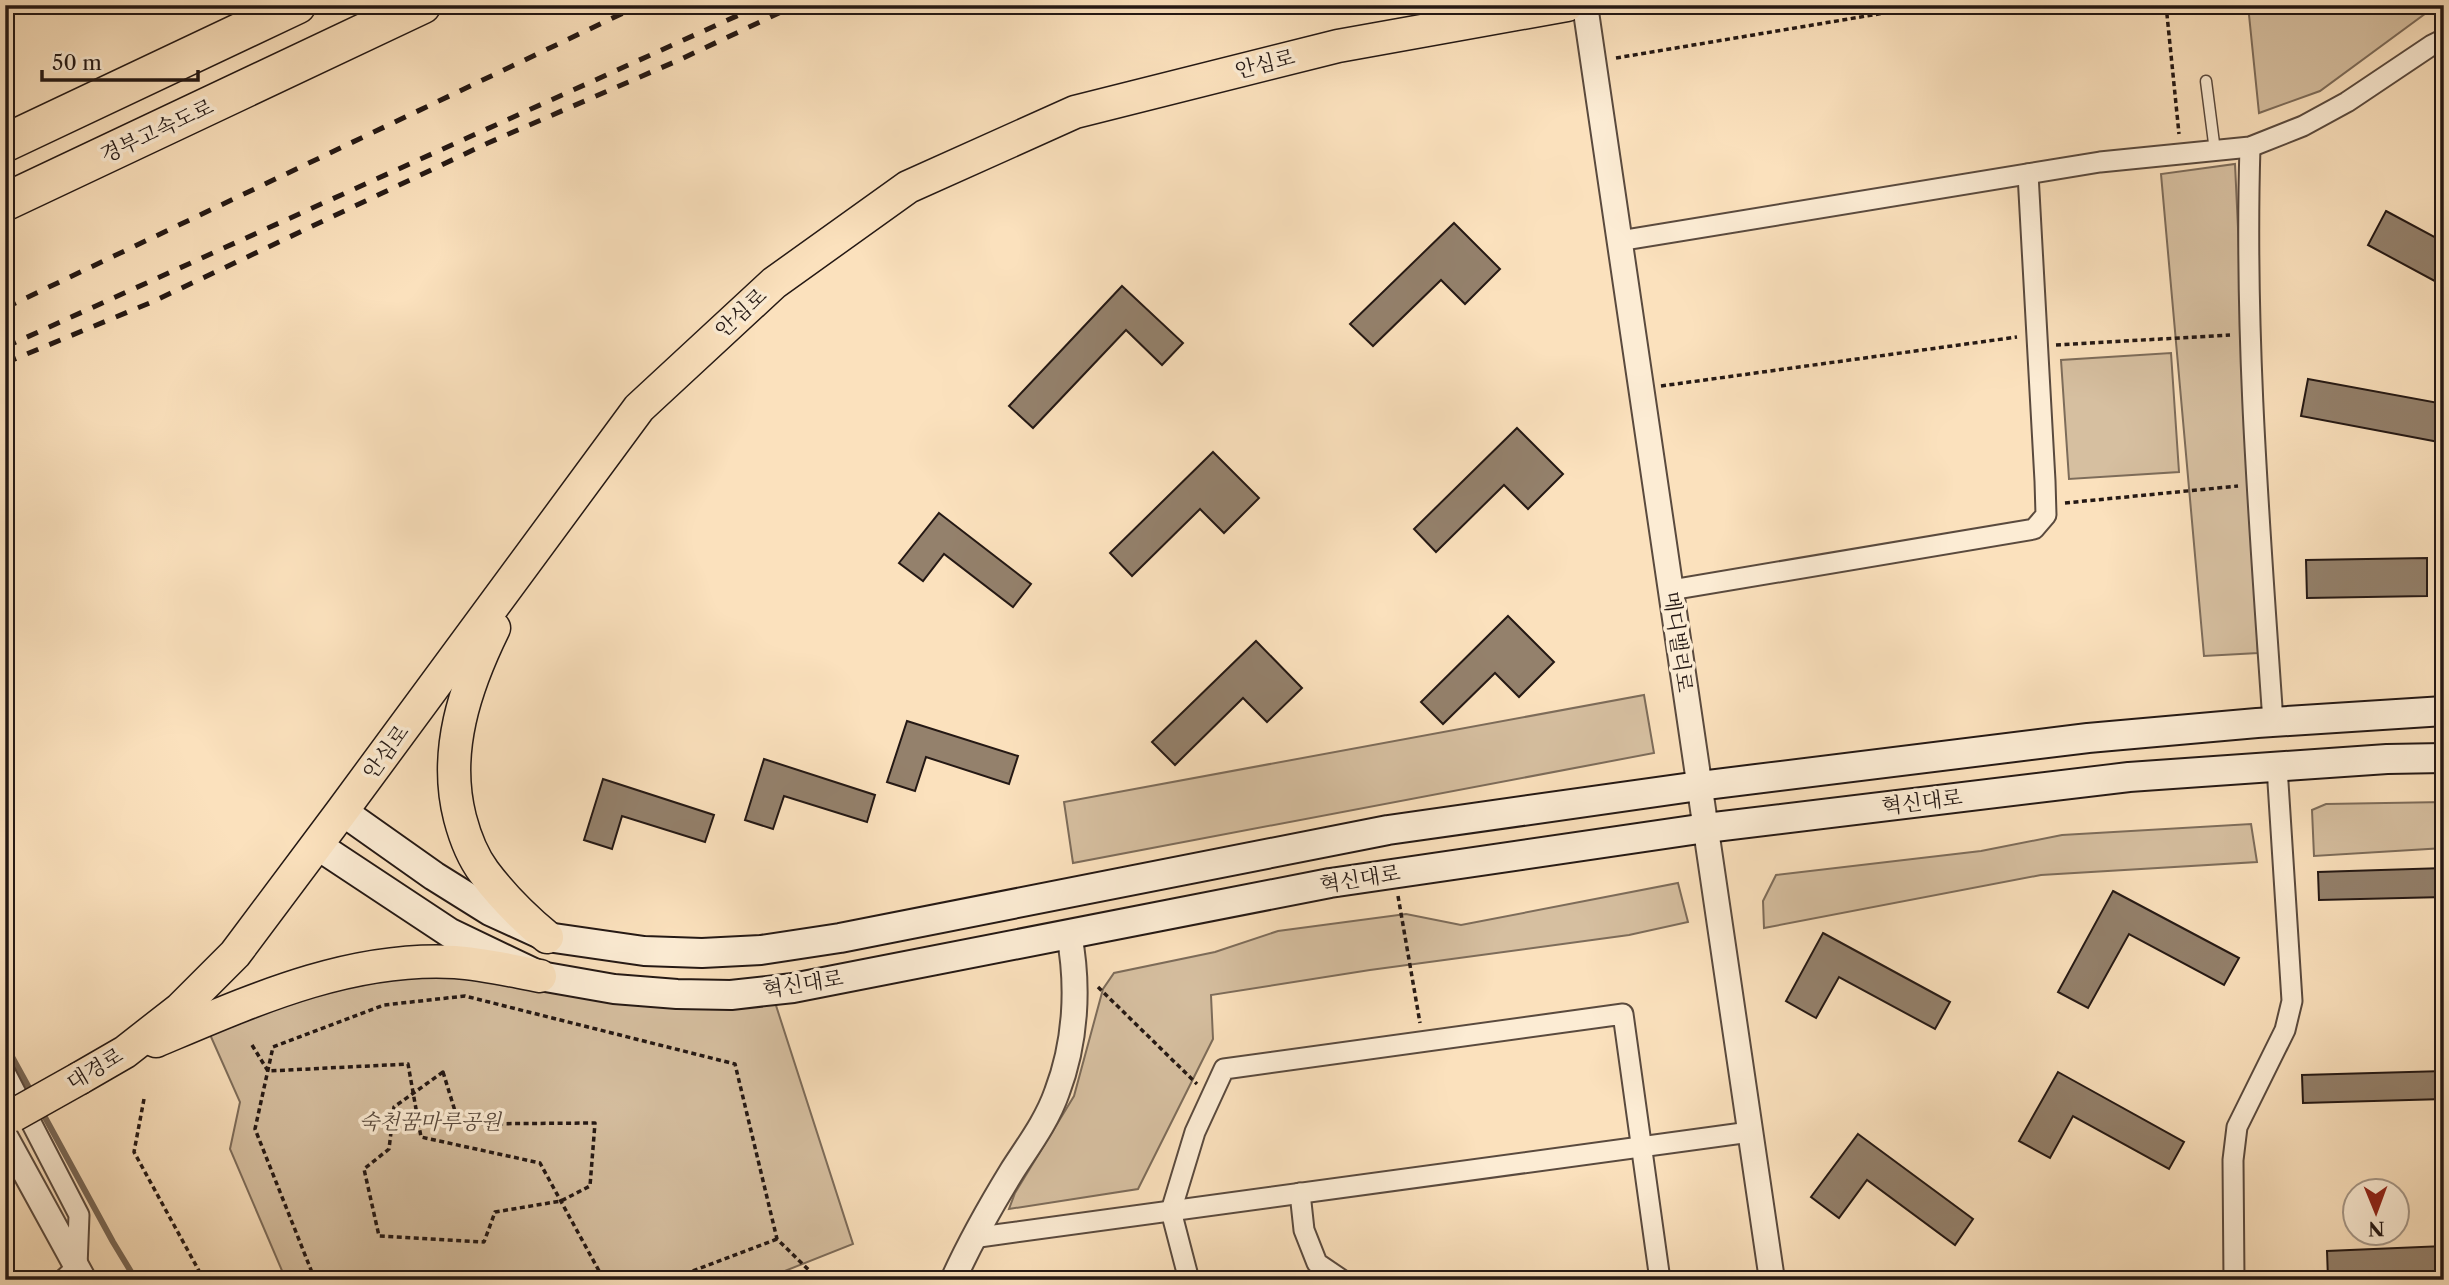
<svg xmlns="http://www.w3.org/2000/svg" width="2449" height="1285" font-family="'Libre Caslon Text','Noto Serif KR',serif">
<rect width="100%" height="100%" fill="#fbe1bd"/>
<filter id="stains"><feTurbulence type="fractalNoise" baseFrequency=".00286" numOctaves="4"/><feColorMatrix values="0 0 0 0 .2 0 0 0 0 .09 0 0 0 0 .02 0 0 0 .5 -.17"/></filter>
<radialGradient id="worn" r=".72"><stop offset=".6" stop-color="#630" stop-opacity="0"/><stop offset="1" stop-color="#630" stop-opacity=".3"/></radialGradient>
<g fill="#d6bfa0" stroke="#7d6c5a" stroke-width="2">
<polygon points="2248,5 2437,5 2320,91 2259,113"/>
<polygon points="2235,164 2258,653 2204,656 2161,174"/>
<polygon points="2171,353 2179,472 2069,479 2061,360"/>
<polygon points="1644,695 1654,753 1073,863 1064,802"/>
<polygon points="2444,802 2444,848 2314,856 2312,810 2326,804"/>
<polygon points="2251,824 2257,862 2041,875 1764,928 1763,901 1776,875 1981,851 2062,835"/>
<polygon points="1678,883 1688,922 1629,935 1370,970 1211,995 1213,1039 1138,1189 1009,1209 1015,1193 1074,1096 1103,989 1114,973 1215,952 1278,931 1406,914 1461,925"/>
<polygon points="386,964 771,990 853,1244 762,1280 286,1280 230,1149 240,1102 204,1021"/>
</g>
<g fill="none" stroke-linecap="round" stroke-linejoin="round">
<g stroke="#796857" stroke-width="6">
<polyline points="5,1044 33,1095"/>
<polyline points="41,1110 113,1242 136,1280"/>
</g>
</g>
<g fill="#94816c" stroke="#241814" stroke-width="2">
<polygon points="2386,211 2444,242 2444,286 2368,245"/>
<polygon points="1454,223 1500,269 1465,304 1441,280 1373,346 1350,324"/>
<polygon points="1122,286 1183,343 1162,365 1126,330 1033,428 1009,406"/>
<polygon points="2308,379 2444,404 2444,443 2301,416"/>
<polygon points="1517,428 1563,474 1528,509 1504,485 1436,552 1414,529"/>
<polygon points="1213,452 1259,498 1224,533 1200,509 1132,576 1110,553"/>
<polygon points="939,513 1031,584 1013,607 944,554 923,581 899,563"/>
<polygon points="2427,558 2427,596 2307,598 2306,560"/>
<polygon points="1508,616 1554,662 1519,697 1495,673 1443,724 1421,702"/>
<polygon points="1256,641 1302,688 1267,722 1243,698 1175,765 1152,742"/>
<polygon points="907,721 1018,756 1009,784 926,757 915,791 887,782"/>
<polygon points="764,759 875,795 867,822 784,796 773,829 745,820"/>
<polygon points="603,779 714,815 705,842 622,816 612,849 584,840"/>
<polygon points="2444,868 2444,897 2319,900 2318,872"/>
<polygon points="2113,891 2239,958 2224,985 2129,934 2088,1008 2058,992"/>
<polygon points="1823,933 1950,1002 1935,1029 1839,977 1816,1018 1786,1001"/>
<polygon points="2444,1071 2444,1099 2303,1103 2302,1075"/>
<polygon points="2058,1072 2184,1142 2169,1169 2073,1116 2050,1158 2019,1141"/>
<polygon points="1858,1134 1973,1219 1955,1245 1867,1180 1839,1218 1811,1197"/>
<polygon points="2444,1246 2444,1275 2328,1279 2327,1251"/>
</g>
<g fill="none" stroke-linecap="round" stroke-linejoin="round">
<g stroke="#5a4a3e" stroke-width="13">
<polyline id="service" points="2206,81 2215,151"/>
</g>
<g stroke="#5a4a3e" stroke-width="23">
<g id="minor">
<path d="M2250,147C2244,339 2260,531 2273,722"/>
<polyline points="1619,241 2100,162 2250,147 2303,126 2347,102 2432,45 2444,39"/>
<polyline points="1671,590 2034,529 2046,515 2045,481 2028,174"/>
<polyline points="5,1072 79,1215 77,1267 63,1280"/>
<polyline points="1300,1193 1304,1230 1317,1263 1342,1280"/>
<polyline points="972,1238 1750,1132"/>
<polyline points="1189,1280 1171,1211 1195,1132 1224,1069 1623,1014 1660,1280"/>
<polyline points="2234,1280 2233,1160 2237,1127 2285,1030 2292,1001 2277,767"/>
</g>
</g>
<g stroke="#5a4a3e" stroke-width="28">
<g id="tertiary">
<polyline points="1585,5 1772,1280"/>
<polyline points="5,1136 84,1280"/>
<path d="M953,1280C970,1242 990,1207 1012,1171C1028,1146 1047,1121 1057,1092C1076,1042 1079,986 1069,934"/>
</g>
</g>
<g stroke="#241814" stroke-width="32">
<g id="secondary">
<polyline points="342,811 434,876 490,911 547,937 644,951 702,953 761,950 840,938 1388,830 1699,786 2088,738 2257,723 2444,711"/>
<polyline points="317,845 450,933 540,976 614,989 677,994 731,995 793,988 1330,883 1706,828 2129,777 2387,759 2444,758"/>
</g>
</g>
<g stroke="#241814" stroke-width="35">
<g id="primary">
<path d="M494,628C465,687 443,752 460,818C465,837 472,856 484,872C502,896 524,918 547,937"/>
<path d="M156,1041C251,1001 349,956 455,962C484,964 513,971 540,976"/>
<polyline points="80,1078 125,1052 180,1009 235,954 342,811 639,408 774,283 908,187 1075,112 1338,46 1567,5"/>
</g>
</g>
<g stroke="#241814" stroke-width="40">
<g id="motorway">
<polyline points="5,143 297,5"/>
<polyline points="5,202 422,5"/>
</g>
</g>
<g stroke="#241814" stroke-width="3.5" stroke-dasharray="5 3.5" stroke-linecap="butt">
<polyline points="2166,5 2179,134"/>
<polyline points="1616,58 1932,5"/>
<polyline points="2056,345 2230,335"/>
<polyline points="1661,386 2017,337"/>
<polyline points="2065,503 2238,486"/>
<polyline points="1398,896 1420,1023"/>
<polyline points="1098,987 1197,1084"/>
<polyline points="252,1045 268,1071 408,1064 421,1137 540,1163 604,1280"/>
<polygon points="443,1072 459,1124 595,1123 590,1186 561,1201 495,1212 484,1242 379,1236 364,1169 389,1149 394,1107"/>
<polyline points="144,1099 134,1152 204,1280"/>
<polyline points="315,1280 255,1129 273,1047 384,1005 465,996 735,1064 777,1239 819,1280"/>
<polyline points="669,1280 777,1239"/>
</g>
<use href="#service" stroke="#fcecd4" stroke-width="10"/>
<use href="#minor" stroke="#fcecd4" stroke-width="19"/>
<use href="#tertiary" stroke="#fcecd4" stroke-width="24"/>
<use href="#secondary" stroke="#fcecd4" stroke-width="28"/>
<use href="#primary" stroke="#fbe1bd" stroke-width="32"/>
<use href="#motorway" stroke="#fbe1bd" stroke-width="37"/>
<g stroke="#241814" stroke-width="5" stroke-dasharray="12 12" stroke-linecap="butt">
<polyline points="5,308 640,5"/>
<polyline points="5,347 761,5"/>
<polyline points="5,363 152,302 488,143 679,60 796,5"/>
</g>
<g stroke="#241814" stroke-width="35" stroke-linecap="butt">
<polyline id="primary-bridge" points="14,1115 80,1078"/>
</g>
<use href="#primary-bridge" stroke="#fbe1bd" stroke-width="32"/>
</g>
<g text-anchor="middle" stroke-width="7" stroke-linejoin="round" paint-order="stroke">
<g font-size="21" fill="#241814" stroke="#fcecd4">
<text transform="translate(1265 64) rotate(-14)" y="7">안심로</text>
<text transform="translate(157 131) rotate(-25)" y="7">경부고속도로</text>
<text transform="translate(741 313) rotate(-43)" y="7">안심로</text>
<text transform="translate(1678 642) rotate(82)" y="7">메디밸리로</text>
<text transform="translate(386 752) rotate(-54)" y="7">안심로</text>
<text transform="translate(1922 802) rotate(-7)" y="7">혁신대로</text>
<text transform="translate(1360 879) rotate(-9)" y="7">혁신대로</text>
<text transform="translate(803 984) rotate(-9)" y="7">혁신대로</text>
<text transform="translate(95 1069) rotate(-31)" y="7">대경로</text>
</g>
<g font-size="21" font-style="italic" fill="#594a3e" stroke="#fcecd4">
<text x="430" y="1129">숙천꿈마루공원</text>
</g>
</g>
<rect width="2449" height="1285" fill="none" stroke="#fbe1bd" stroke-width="28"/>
<rect x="7" y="7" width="2435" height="1271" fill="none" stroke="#241814" stroke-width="3.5"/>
<rect x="14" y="14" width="2421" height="1257" fill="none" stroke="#241814" stroke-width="2"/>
<g transform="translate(2376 1212) rotate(179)"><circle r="33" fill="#fcecd4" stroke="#a69787" stroke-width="2"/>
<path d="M0-5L12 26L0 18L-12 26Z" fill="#8f2418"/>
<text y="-10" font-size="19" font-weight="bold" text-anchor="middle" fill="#241814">N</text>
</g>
<path d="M42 70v10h156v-10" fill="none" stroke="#241814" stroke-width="3.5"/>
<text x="52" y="70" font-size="21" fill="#241814" stroke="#fcecd4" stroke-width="5" paint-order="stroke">50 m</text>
<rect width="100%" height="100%" filter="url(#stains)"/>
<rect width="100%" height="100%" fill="url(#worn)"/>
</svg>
